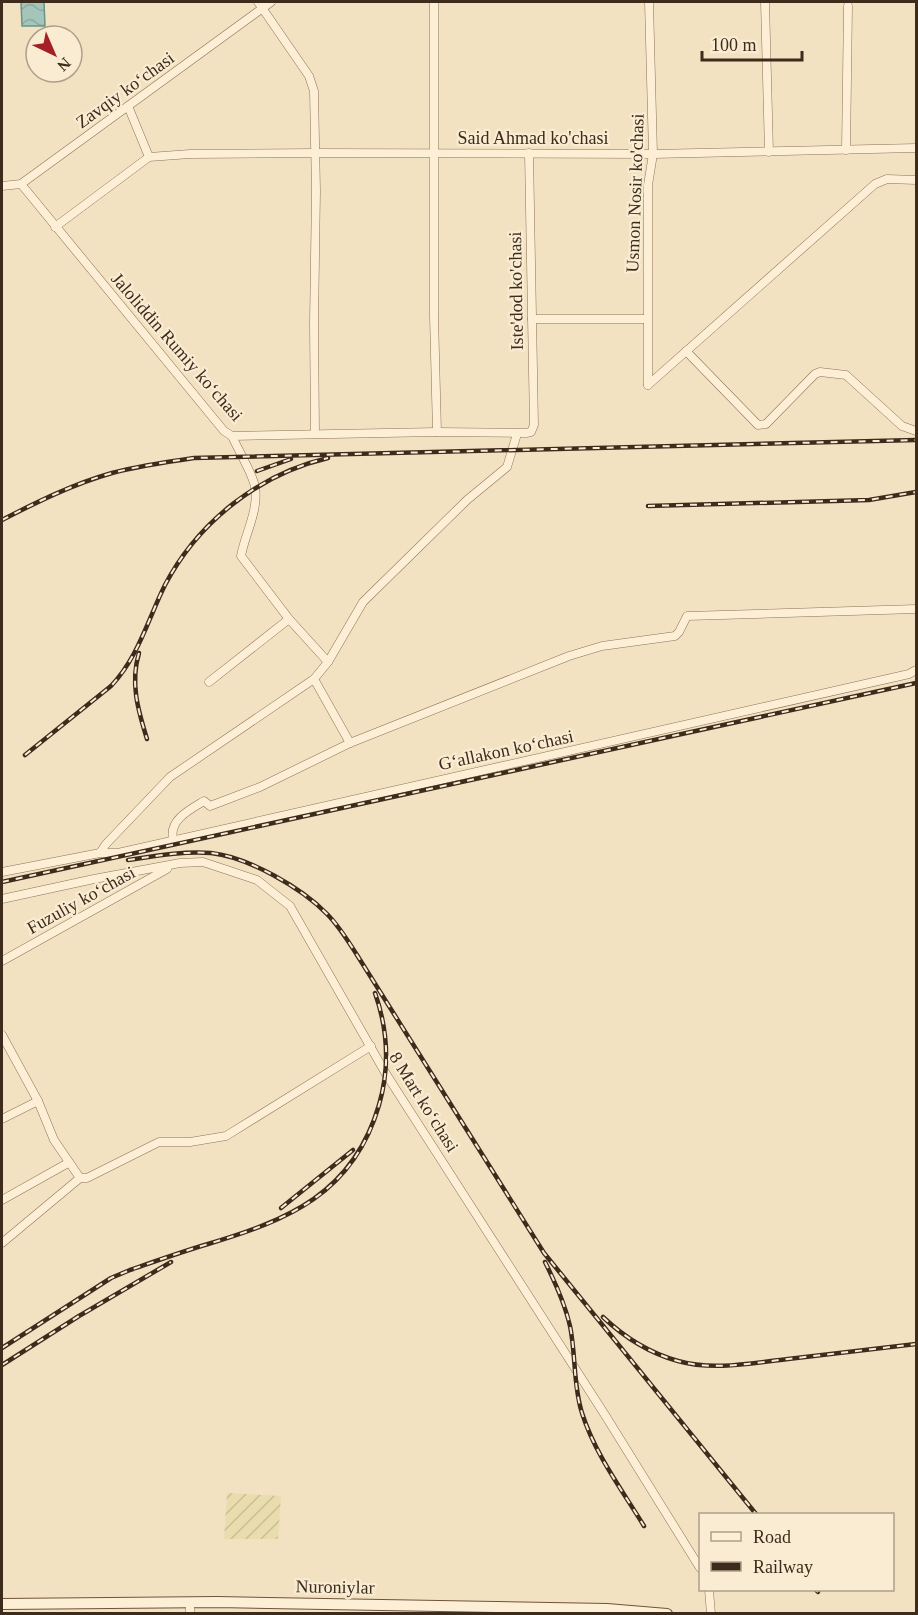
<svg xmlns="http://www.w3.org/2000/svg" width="918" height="1615" font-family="'Times New Roman',serif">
<defs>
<pattern id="farmland-furrows" width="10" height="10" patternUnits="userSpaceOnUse" patternTransform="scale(1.5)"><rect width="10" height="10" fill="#e9ddae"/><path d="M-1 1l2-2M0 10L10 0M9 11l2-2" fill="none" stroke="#c9be95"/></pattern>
<pattern id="water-waves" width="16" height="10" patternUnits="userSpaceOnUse" patternTransform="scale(1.5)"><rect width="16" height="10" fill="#a4c5ba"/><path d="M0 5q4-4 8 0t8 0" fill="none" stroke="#8ea99f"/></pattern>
</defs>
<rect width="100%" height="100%" fill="#f2e2c2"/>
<polygon fill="url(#farmland-furrows)" points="227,1493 281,1496 278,1539 224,1539"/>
<polygon fill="url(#water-waves)" stroke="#6a9488" stroke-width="1.5" points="21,2 44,2 45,26 22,26"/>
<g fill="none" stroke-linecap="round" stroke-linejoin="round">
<g stroke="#8e7257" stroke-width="9">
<g id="minor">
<polyline points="258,2 309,76 314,91 316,191 314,324 315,433"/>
<polyline points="434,2 434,316 437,432"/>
<polyline points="765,2 769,152"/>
<polyline points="128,106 149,157"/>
<polyline points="846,150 848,6"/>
<polyline points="21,184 224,431 232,436 437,432 526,433 531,432 534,425 529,153"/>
<polyline points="2,186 21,184 271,2"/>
<polyline points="55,227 149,157 190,154 315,153 653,154 916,148"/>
<polyline points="532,319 647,319"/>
<polyline points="686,351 758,425 766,424 815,374 820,372 846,375 902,426 916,431"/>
<polyline points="648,385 648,185 653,154 649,2"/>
<polyline points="648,385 875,184 887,179 916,180"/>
<path d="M232,436C238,450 253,474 255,487C259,510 245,534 241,556L289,619L328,662"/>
<polyline points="314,679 350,743"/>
<polyline points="209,682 289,619"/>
<path d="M173,839C169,820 189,810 204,801L210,806L260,787L350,743L569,656L602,646L675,636L679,632L687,616L916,609"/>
<polyline points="100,853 106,844 170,777 314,679 328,662 363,602 467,500 507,467 517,434"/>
<polyline points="2,872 100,853 118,853 909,674 916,670"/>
<polyline points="2,899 94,879 180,863 203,862 257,880 290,906 386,1074 605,1415 700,1568"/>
<polyline points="2,961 167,869"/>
<polyline points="2,1035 38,1101 54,1140 80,1178"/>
<polyline points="2,1119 38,1101"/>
<polyline points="2,1200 68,1163"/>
<polyline points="2,1243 80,1178 87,1178 159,1142 190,1142 226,1136 371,1046"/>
<polyline points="709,1590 711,1614"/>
<polyline points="190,1602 190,1614"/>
</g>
</g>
<g stroke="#70533a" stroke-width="12">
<polyline id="secondary" points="2,1604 217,1602 607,1609 667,1614"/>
</g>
<use href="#minor" stroke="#fcefd6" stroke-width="8"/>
<use href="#secondary" stroke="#fcefd6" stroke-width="10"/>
<g stroke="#3d2b1c" stroke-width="4.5">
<g id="rail">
<polyline points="257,471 291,459"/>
<polyline points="648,506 869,500 916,492"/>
<path d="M2,520C37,502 73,484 112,473C139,466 166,462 194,458L916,440"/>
<path d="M139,653C130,683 138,710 147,739"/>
<path d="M25,755L111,686C138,658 148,619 165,585C198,522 259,474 328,458"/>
<path d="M128,860C155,856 183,851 211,853C248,857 302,888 327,914C339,926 348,941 357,955L544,1253L756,1514"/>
<polyline points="2,882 916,683"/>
<polyline points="281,1208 353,1150"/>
<path d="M545,1262C555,1282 565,1304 570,1326C576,1355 573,1385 582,1413C595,1454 622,1490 644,1526"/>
<path d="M603,1317C624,1337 649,1353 678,1361C713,1371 752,1363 788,1359C831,1354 874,1349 916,1344"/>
<path d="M2,1348L111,1278L130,1270C156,1261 181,1252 208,1244C288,1220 353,1194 379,1105C390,1067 388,1030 375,993"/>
<polyline points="2,1365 79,1316 171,1262"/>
<polyline points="816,1590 818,1592"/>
</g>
</g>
<use href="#rail" stroke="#f9ecd2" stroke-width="2" stroke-dasharray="7" stroke-linecap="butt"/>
</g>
<g text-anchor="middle" stroke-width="4.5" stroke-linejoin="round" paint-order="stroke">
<g font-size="18" fill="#3d2b1c" stroke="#f9ecd2">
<text transform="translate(125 90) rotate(-36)" y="6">Zavqiy koʻchasi</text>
<text x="533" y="144">Said Ahmad ko'chasi</text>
<text transform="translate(635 193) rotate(-88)" y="6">Usmon Nosir ko'chasi</text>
<text transform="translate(516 291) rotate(-91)" y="6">Iste'dod ko'chasi</text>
<text transform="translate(177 347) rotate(49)" y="6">Jaloliddin Rumiy koʻchasi</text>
<text transform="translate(506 750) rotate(-12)" y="6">Gʻallakon koʻchasi</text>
<text transform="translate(81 900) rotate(-29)" y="6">Fuzuliy koʻchasi</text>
<text transform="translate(424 1102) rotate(58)" y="6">8 Mart koʻchasi</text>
<text transform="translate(335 1587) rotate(1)" y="6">Nuroniylar</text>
</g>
</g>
<rect width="918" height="1615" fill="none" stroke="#3d2b1c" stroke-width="6"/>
<rect x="699" y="1513" width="195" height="78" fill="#f9ecd2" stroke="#ae9f89" stroke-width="1.5"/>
<rect x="711" y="1532" width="30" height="9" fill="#fcefd6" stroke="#ae9f89" stroke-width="1.5"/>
<text x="753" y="1543" font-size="18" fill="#3d2b1c">Road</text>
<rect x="711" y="1562" width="30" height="9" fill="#3d2b1c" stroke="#ae9f89" stroke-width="1.5"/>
<text x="753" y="1573" font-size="18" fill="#3d2b1c">Railway</text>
<g transform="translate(54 54) rotate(136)"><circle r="28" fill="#f9ecd2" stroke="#ae9f89" stroke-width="1.5"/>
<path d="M0-4.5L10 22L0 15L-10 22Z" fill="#a42026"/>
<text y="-9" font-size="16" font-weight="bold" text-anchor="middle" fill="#3d2b1c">N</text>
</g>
<path d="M702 51v9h100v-9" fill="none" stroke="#3d2b1c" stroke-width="3"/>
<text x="711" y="51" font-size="18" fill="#3d2b1c" stroke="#f9ecd2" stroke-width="4.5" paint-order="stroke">100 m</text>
</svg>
